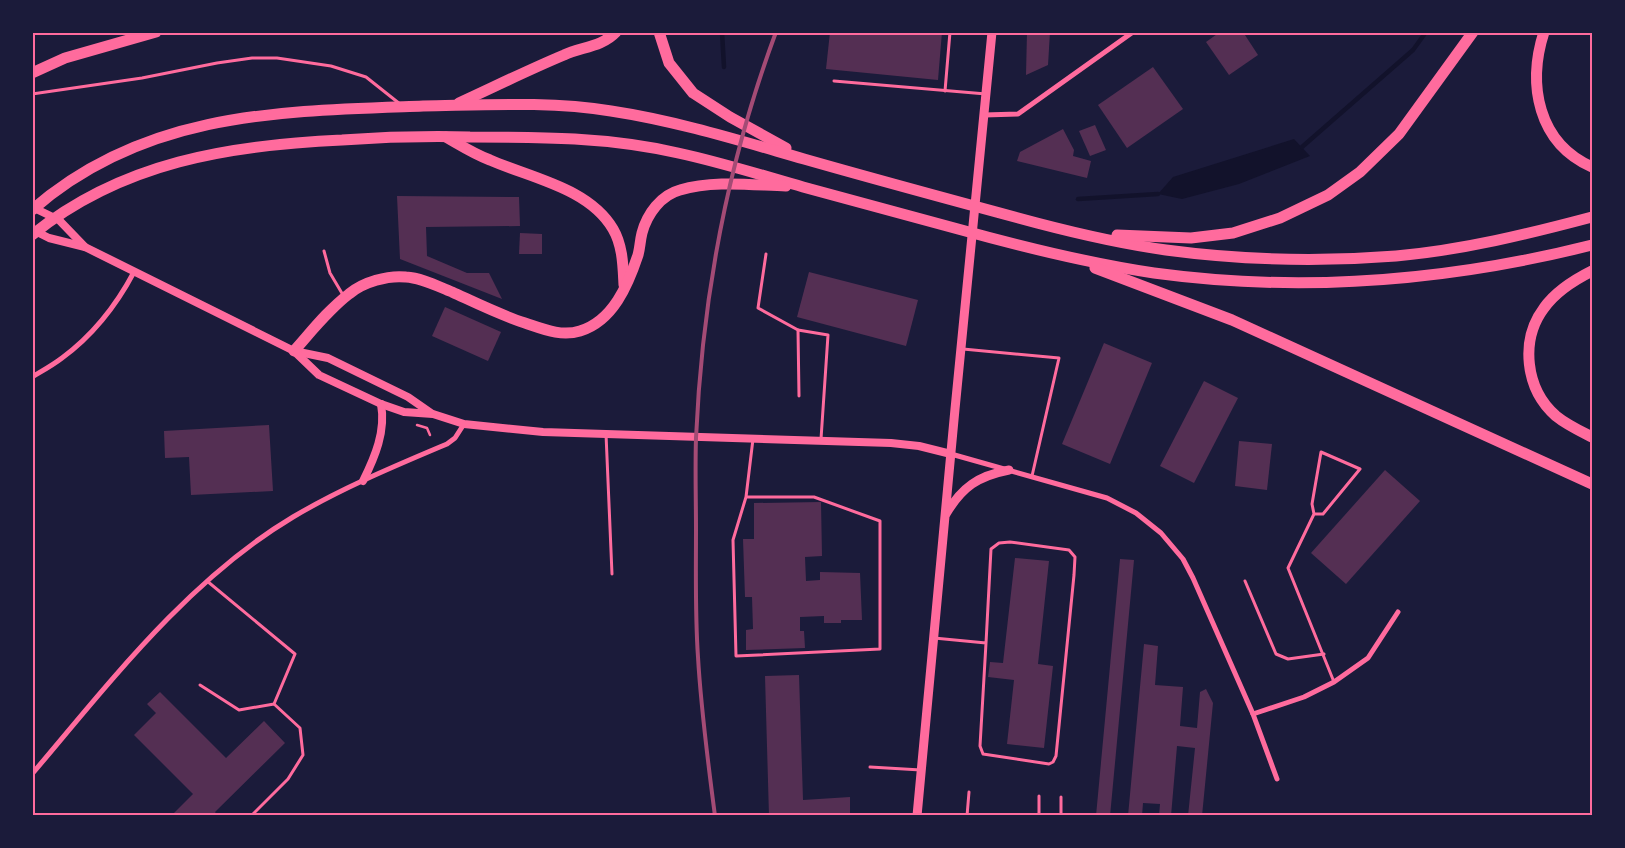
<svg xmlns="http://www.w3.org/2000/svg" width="1625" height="848" font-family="'Roboto Condensed',sans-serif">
<rect width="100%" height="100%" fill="#1b1b3a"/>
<polygon fill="#12122b" points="1294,139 1310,156 1239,184 1182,199 1158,194 1173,177"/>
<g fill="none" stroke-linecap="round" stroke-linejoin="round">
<g stroke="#12122b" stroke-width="4.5">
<polyline points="722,32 724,67"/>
<polyline points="1302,147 1413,50 1426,32"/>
<polyline points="1078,199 1158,194"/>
</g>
</g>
<g fill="#542f53">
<polygon points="830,32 942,32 938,80 826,69"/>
<polygon points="1027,32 1050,32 1048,65 1026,75"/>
<polygon points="1220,32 1243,32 1258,55 1229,75 1206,42"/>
<polygon points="1153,67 1183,109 1127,148 1098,105"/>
<polygon points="1095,125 1106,150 1090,156 1079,131"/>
<polygon points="1063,129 1074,150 1073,156 1091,161 1087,178 1017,161 1020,152"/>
<polygon points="397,196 519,197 520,226 426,227 427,256 467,273 489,273 502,299 400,259"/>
<polygon points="520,233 542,234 542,254 519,254"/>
<polygon points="809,272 918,300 906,346 797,317"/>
<polygon points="445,307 501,332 488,361 432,336"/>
<polygon points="1104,343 1152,363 1110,464 1062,444"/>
<polygon points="1204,381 1238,398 1194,483 1160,466"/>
<polygon points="269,425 273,491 191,495 189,457 165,458 164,431"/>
<polygon points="1239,441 1272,444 1267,490 1235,486"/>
<polygon points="1385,470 1420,501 1346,584 1311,553"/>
<polygon points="821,502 822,556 805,557 806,581 820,580 820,572 860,573 862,620 841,620 841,623 824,623 824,616 800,617 800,631 804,631 805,648 746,650 746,630 753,629 752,597 745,597 743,539 754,539 754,503"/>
<polygon points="1015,558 1049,561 1038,664 1053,666 1044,748 1007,744 1014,680 988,677 990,662 1003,663"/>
<polygon points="1120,559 1134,560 1110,816 1096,816"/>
<polygon points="1144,644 1158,646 1155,685 1183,687 1180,726 1197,728 1200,692 1206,689 1213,703 1202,816 1188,816 1195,748 1177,746 1171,816 1159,816 1160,804 1143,803 1142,816 1128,816"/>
<polygon points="799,675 803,800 850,797 850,816 769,816 765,676"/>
<polygon points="160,692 226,758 264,721 285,743 215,812 218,816 171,816 193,794 134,735 156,713 147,704"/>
</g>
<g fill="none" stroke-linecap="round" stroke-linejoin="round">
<polyline stroke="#ff6b9d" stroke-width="2.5" points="417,425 427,428 430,435"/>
<g stroke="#ff6b9d" stroke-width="3">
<polyline points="834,81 986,94"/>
<polyline points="945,91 950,32"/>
<polyline points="32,94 142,78 217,63 252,58 277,58 331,66 366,77 400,104"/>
<polyline points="324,251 330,273 343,295"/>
<polyline points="766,254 758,308 798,330 799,396"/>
<polyline points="798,330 828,335 821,439"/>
<polyline points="963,349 1059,358 1032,476"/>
<polyline points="606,434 612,574"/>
<polyline points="746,497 733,540 736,656 880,649 880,521 814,497 746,497 753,439"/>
<polyline points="1314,514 1323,514 1360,469 1321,452 1312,504 1314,514 1288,568 1334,682"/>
<polyline points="1245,581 1276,654 1288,659 1324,654"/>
<polyline points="934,638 986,643 991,549 999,543 1010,542 1069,550 1075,557 1074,575 1056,756 1053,762 1049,764 983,754 980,746 986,643"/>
<polyline points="200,685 239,710 274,704 295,654 207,581"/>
<polyline points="870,767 921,770"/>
<polyline points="251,816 288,779 303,755 300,728 274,704"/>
<polyline points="967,816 969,792"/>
<polyline points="1039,816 1039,796"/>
<polyline points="1061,816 1061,797"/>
</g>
<g stroke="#ff6b9d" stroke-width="5">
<polyline points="984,115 1018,114 1133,32"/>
<path d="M32,377C42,371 53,365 62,358C92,336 117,304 134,272"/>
<polyline points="951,454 1107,498 1136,513 1161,533 1183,559 1193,578 1253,714 1277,779"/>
<polyline points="1253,714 1304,697 1334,682 1368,658 1398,612"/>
<path d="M32,774C110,682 189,579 293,517C342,488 395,466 447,444L455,438L464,424"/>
</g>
<g stroke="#ff6b9d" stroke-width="8">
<polyline points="32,207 59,220 85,247"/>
<polyline points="35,231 49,238 85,247 294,351 328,358 408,397 431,413"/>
<polyline points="294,351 319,375 381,404 404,412 433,414 464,424 543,432 891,443 919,446 951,454"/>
<path d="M363,481C375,457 386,431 381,404"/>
</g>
<g stroke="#ff6b9d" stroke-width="9">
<path d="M946,514C962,487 978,476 1009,470"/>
<polyline points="917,816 955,409 992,32"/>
</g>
<g stroke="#ff6b9d" stroke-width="11">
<polyline points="659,32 669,63 693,93 730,117 786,148"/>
<path d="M1544,32C1527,85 1538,143 1592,167"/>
<polyline points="32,73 65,58 156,32"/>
<path d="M459,103C494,87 528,70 564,55C581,47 602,47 616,32"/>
<path d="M446,137C460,145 474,154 490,160C531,178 589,188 613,229C623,246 623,267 624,285"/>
<path d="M32,210C145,111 282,111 423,106C485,105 550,101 611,111C677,121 741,141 804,159C881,181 959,202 1037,223C1079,234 1123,244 1166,250C1241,260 1321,262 1396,256C1463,250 1528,234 1592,217"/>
<path d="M32,235C122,162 230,145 342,140C385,137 428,136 470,137C542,137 608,137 678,153C720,162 761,175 803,187C854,201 906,215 958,229C1023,247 1087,263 1154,273C1301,293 1449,281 1592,245"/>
<polyline points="1117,235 1191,238 1233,233 1280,218 1328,195 1360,172 1399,134 1473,32"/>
<polyline points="1095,268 1232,320 1592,484"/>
<path d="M1592,271C1574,280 1556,291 1544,308C1520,340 1525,389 1556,416C1567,425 1580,431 1592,437"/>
<path d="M294,351C311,332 328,310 349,294C363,282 388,275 406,277C422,278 437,286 452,292C476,303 500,315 525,323C543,329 561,337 580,331C613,321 628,285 638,255C640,248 640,241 642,233C647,214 661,195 680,190C713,180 752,185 786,186"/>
</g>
<path stroke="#a44b75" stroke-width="4" d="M715,816C708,763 701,710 698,657C695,615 696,572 696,530C696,499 695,468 696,438C702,301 728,161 776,32"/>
</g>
<rect width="1625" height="848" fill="none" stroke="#1b1b3a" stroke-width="68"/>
<rect x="34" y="34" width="1557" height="780" fill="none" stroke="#ff6b9d" stroke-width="2"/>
</svg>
